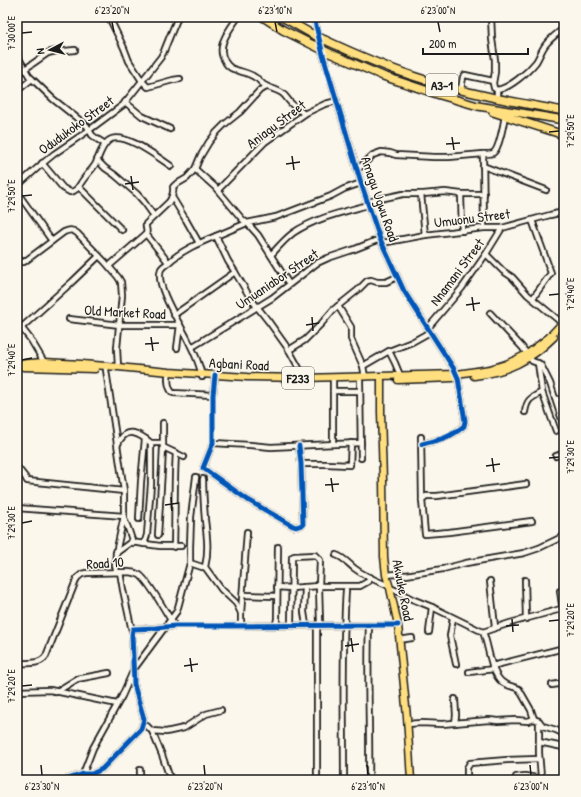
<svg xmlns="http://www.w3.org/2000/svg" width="581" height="797" font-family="'Patrick Hand',sans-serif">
<rect width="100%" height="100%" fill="#fbf7ec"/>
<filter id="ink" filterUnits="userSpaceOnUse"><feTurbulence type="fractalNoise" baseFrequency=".025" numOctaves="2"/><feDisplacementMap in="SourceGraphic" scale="8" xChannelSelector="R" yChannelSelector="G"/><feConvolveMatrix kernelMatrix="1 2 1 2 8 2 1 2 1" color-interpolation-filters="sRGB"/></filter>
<g filter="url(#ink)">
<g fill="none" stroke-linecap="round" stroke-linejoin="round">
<g stroke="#1c1c1c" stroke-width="8">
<g id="minor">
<polyline points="109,17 124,48 129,61 142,81 148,87 173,80 180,79"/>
<path d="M238,17C230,29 215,46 225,61C226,64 228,66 231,68C239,72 249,72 256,78C259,79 260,82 263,84C268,88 276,89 282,93C286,96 287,99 290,102C294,107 300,110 304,114"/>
<path d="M314,17L323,55L361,183L380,239L404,291L454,369L458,378L465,421L464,426C450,438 439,440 422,444"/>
<polyline points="491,17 492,39 495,60 495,72 493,83 494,88 497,90 497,99"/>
<polyline points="17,55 29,76 53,99 87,126 92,135 97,139 105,144"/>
<polyline points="25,69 48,53 56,51 65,51 75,50"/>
<polyline points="461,90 463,77 465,75 493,81"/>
<path d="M497,90C510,88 528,72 536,62C540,56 542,48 547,43C552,37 558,33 564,28"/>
<polyline points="17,91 32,79"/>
<polyline points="125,102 142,116 170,129"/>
<polyline points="97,160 105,168 115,175 137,194 144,202 154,216"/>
<path d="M42,163L63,188L70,192C78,191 79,185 83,180C87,174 93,169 96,163C99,156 102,146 108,141C122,129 159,158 171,166"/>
<polyline points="483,166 546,190"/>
<polyline points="195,169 215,187 242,219 249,225 258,235 289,284"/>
<polyline points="357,170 373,155 381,152 390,153 396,155 434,157 449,157 483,154"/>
<polyline points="17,186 43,163 54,154 92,128 123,105 161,57 164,51 170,36 178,17"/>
<polyline points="79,187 122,230"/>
<polyline points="218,190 265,142 306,113 325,104 337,101"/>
<polyline points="17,192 52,241"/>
<polyline points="421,194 425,235"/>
<polyline points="461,194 484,194"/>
<polyline points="172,197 186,220 199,243"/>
<polyline points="532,220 551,273 533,298"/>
<path d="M484,228L483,154C486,154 491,154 493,153C499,150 504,122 505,115"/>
<polyline points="146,234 168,262"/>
<polyline points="216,236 247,223 276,217 331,196 344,189 361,183"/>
<polyline points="382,243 425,235 484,228 502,228 550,215 564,212"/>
<polyline points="486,254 503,271 512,277 528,295 562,323"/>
<path d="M271,255C278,247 285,239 293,233C315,218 343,212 368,205L372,201L375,200L403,194H423L445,192L461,194L462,231"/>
<path d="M17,256L21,262H24L64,232C69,230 72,229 77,233L105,262L118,277L121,282L122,295L117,348L118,367"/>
<path d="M109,266L146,234C148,231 145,228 146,224L169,202C172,198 174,191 173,187L175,185L187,178L195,169L200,157L209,142L217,132L225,124L240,112L260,90L267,87"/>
<polyline points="338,306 351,327 351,339 363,366 365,377"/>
<polyline points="490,313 522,347 532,361 540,364 542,367 550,383 564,426"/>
<polyline points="174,315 235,272 251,299 269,322 289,350 299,368 303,378"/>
<polyline points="69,319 120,325 180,325 177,348"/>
<polyline points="17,322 31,340 44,362 44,364"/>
<polyline points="21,328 72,282 99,256"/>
<polyline points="428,328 462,288 486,254 502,228"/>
<polyline points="558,328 564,332"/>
<polyline points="192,347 272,298 317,263 328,258 355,249 380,239"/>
<polyline points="289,350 305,340 321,324 333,310 358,290 367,281 371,280 377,282 386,282 397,277"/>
<polyline points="389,351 395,363 400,375"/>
<polyline points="538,363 542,392 556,431"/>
<polyline points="107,366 106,370 124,491 124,516 116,553 115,566 117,572"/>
<polyline points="363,366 389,351 412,342 430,332"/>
<path d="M169,372C167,378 168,389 173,393L213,395"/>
<polyline points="215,375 213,395 213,443 203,468 248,500 293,526 296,527 302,525 303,524 301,464 299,446"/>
<path d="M202,377C200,364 194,352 188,340C181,325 154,285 161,269C163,266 165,265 168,263C182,250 199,243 216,236L228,261L235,272"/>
<polyline points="333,378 333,444"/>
<polyline points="360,380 361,458"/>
<polyline points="333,391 360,391"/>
<polyline points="555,398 564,402"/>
<path d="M525,412C527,399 531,398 542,392"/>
<polyline points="163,423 163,447 184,457"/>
<polyline points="421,437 422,500 425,534 449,532 532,521"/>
<polyline points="213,443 250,445 271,447 312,445 361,443"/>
<path d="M118,444C126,425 140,434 151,443H163"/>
<polyline points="556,456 564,453"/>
<polyline points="301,464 326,464 350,465 351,443"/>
<polyline points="17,467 25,477 27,481 124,491"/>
<polyline points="196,477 191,517 190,547 190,563 202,567 205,567"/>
<path d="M203,479C203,492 204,506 205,520C207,536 209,551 205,567L221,589L236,603L241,613"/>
<polyline points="422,500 426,496 437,496 526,484"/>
<polyline points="17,508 124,516"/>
<polyline points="124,519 128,528 133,543"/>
<polyline points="139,519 141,482 145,439"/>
<polyline points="158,535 162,469 163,447"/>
<polyline points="144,544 147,535 151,484 151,443"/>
<path d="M174,547C175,515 174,484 176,453"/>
<polyline points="116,553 131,542 160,546 181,546"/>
<path d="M336,555C343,557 348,563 354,568C364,576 377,581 389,586"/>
<polyline points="120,572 123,590 132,631"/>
<polyline points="386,575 396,574 406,575 443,569 466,563 524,553 539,548 564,536"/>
<polyline points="525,580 526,619"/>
<polyline points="490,581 495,627"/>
<polyline points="277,587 291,588 319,586 360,586 369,581 370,577"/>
<polyline points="305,587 304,612 306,625"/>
<path d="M390,588L395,590L412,599L432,607L483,632C489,646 490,672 502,682C507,686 513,686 519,689L531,710L534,719"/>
<polyline points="243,595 277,596"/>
<polyline points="453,618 450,636 456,664"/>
<polyline points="275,625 276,624 277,619 278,547"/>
<polyline points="291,625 292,557 294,556 315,555 320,560 319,586 320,623 317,625 317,780"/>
<path d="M369,625C367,677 370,728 369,780"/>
<polyline points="241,626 241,613 247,532"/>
<polyline points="429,632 432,607"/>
<polyline points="483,632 510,623 561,609 562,605 560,591"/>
<polyline points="399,640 412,638"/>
<path d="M17,663C27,663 40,665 46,656L77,578L82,574L86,573L128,572C132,572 136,573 140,575C150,583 163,608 171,620L175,626"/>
<polyline points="492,666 564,648"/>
<polyline points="469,672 494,669"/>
<polyline points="552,685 564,683"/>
<polyline points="17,691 50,690 117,704"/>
<polyline points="56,692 77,679 109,673"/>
<polyline points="455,699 456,715 455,723"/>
<polyline points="539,721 539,753 541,776 542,779 548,780"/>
<polyline points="143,724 147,726 152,731 162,755 170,778"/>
<polyline points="407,724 421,723 442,724 489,720 498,721 516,720 528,721 534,719 539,721 543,726 556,730 564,734"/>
<polyline points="152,731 166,732 184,728 206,714 221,710"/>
<polyline points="539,742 563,747"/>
<polyline points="140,770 140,780"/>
<polyline points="83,774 93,748 122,696 134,669 177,611 190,563"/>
<polyline points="65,780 83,774 92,774 102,769 141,729 144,719 136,692 134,684 132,635 133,629 155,628 175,626 220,626 398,625"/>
<path d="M344,780C344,717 342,653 346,590"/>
<polyline points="467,780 467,768 470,763 507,760 539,759"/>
<polyline points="515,780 516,777 525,776 542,779"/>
</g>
</g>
<g stroke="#1c1c1c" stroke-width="9">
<g id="major">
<polyline points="17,364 44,362 82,364 118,367 169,372 247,377 303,378 457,374 490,369 506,364 517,359 527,354 549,337 564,321"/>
<polyline points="23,367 95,369"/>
<path d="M474,376C507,372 530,361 554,337"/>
<polyline points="381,380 381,412 383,480 384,557 386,575 390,588 398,625 407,717 411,780"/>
<polyline points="398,380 453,378"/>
</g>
</g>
<g stroke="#1c1c1c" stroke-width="10">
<g id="highway">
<polyline points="263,17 283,30 313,45"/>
<polyline points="282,17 312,34"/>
<path d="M325,40C355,54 385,67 416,77C464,93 514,102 564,111"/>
<polyline points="327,52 383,76 440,95 478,106 564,120"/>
<polyline points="493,112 564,135"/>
</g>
</g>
<use href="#minor" stroke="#fbf7ec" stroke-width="4.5"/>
<use href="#major" stroke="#ffdf80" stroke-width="6"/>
<use href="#highway" stroke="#ffdf80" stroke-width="7"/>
<g stroke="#1c1c1c" stroke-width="10" stroke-linecap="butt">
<g id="highway-bridge">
<polyline points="312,34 325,40"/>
<polyline points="313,45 327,52"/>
</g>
</g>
<use href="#highway-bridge" stroke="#ffdf80" stroke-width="7"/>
<g stroke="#fbf7ec" stroke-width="8">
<g id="cycleway">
<path d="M314,17L323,55L361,183L380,239L404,291L454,369L458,378L465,421L464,426C450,438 439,440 422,444"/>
<polyline points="215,375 213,395 213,443 203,468 248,500 293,526 296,527 302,525 303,524 301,464 299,446"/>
<polyline points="65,780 83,774 92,774 102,769 141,729 144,719 136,692 134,684 132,635 133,629 155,628 175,626 220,626 398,625"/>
</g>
</g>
<use href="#cycleway" stroke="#0057b8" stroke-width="5"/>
</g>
</g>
<path fill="none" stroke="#1c1c1c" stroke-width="1.5" d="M112,22L114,32M275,22L277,32M438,22L440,32M22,33L32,32M549,132L559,131M452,137L454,150M446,144L460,143M292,156L294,170M286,164L300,162M131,176L133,190M125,184L139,182M22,196L32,195M549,295L559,294M472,297L474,311M466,305L480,303M312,317L313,331M306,325L319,323M151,337L153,351M145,344L159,343M22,360L32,358M492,458L494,472M549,458L559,457M486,466L500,464M331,478L333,492M325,485L339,484M171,497L172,511M165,505L179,503M22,523L32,521M512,619L513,632M549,621L559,620M506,626L519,625M351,638L353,652M345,646L359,644M190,658L192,672M184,666L198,664M22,686L32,685M41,765L42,775M204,765L205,775M367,765L368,775M530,765L531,775"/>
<g text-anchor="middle" stroke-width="3" stroke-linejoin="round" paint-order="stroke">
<g fill="#fbf7ec" stroke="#5f5e5a" stroke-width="1">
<rect x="426" y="74" width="32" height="22" rx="3"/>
<rect x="282" y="367" width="32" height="22" rx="3"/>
</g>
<g font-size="13" font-weight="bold" fill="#1c1c1c">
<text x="442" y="90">A3-1</text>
<text x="298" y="383">F233</text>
</g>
<g font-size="14" fill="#1c1c1c" stroke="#fbf7ec">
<text transform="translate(276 124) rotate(-37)" y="5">Aniagu Street</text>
<text transform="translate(76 125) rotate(-36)" y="5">Odudukoko Street</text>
<text transform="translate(380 199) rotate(71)" y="5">Amagu Ugwu Road</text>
<text transform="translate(472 218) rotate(-7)" y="5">Umuonu Street</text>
<text transform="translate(457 272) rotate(-53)" y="5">Nnamani Street</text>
<text transform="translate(277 279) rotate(-34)" y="5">Umuaniabor Street</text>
<text transform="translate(125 312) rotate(3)" y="5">Old Market Road</text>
<text transform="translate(239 364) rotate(3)" y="5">Agbani Road</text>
<text transform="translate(105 563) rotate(-4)" y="5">Road 10</text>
<text transform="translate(403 590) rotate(79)" y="5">Akwuke Road</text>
</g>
</g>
<rect width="581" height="797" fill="none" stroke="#fbf7ec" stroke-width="44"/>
<g transform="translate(50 50) rotate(263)" stroke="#fbf7ec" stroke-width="3" paint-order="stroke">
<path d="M0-3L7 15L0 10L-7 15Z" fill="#1c1c1c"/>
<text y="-6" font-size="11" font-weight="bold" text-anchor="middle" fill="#1c1c1c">N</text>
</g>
<path d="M423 48v6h105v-6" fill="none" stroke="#1c1c1c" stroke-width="2"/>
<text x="429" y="48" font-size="12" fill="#1c1c1c" stroke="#fbf7ec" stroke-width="3" paint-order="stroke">200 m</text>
<rect x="22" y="22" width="537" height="753" fill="none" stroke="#1c1c1c" stroke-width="1.5"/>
<g font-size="10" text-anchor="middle" fill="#1c1c1c">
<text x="112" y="14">6°23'20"N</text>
<text x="275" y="14">6°23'10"N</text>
<text x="438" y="14">6°23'00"N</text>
<text transform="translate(11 33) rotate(-90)" y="4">7°30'00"E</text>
<text transform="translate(570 131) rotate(-90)" y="4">7°29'50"E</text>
<text transform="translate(11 196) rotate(-90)" y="4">7°29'50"E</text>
<text transform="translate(570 294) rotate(-90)" y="4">7°29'40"E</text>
<text transform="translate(11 360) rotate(-90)" y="4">7°29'40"E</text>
<text transform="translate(570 457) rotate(-90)" y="4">7°29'30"E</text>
<text transform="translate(11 523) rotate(-90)" y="4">7°29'30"E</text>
<text transform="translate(570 620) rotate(-90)" y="4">7°29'20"E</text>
<text transform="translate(11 686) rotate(-90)" y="4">7°29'20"E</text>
<text x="42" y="790">6°23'30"N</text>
<text x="205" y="790">6°23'20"N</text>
<text x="368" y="790">6°23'10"N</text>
<text x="531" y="790">6°23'00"N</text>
</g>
</svg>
